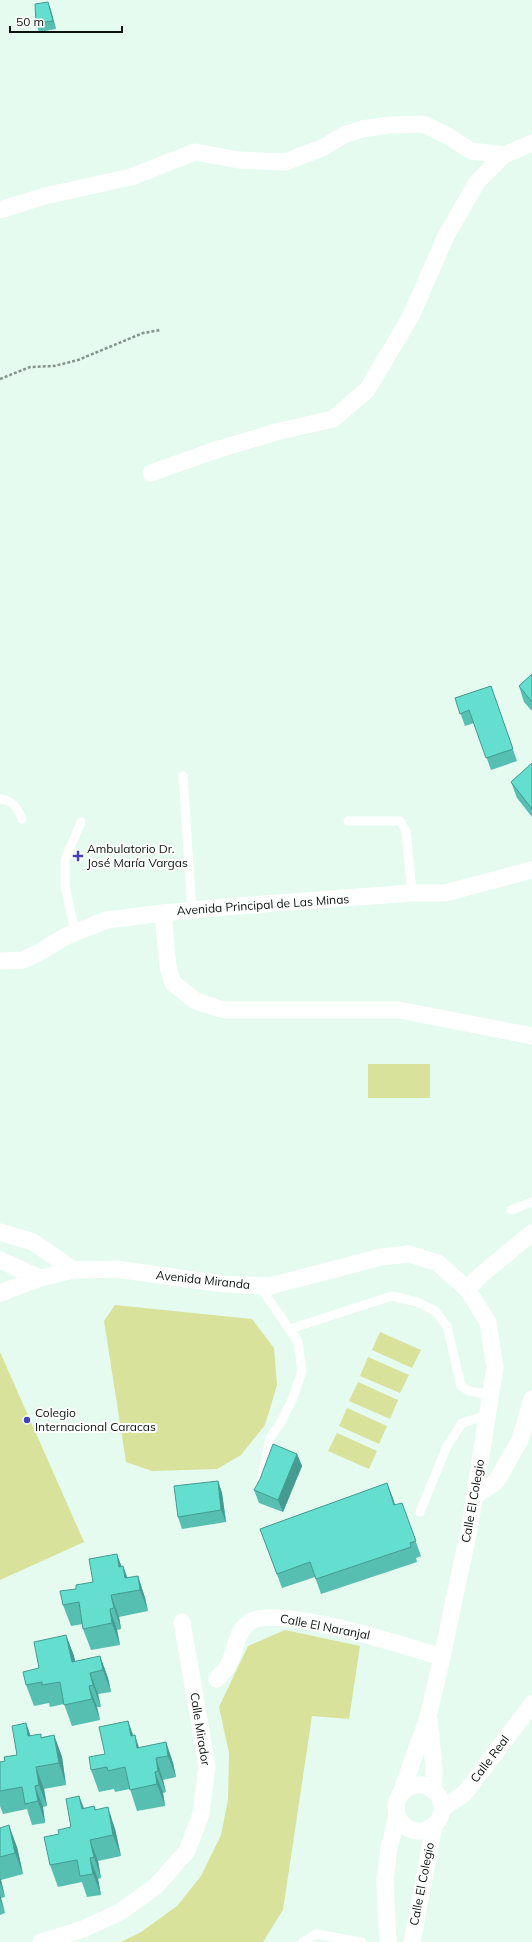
<svg xmlns="http://www.w3.org/2000/svg" width="532" height="1942" font-family="Mulish,sans-serif">
<rect width="100%" height="100%" fill="#e6fbef"/>
<g fill="#d8e29b">
<rect x="368" y="1064" width="62" height="34"/>
<polygon points="115,1305 252,1319 274,1348 277,1385 265,1425 241,1455 217,1469 152,1471 126,1462 104,1321"/>
<polygon points="380,1332 421,1350 412,1368 372,1350"/>
<polygon points="0,1352 84,1542 0,1580"/>
<polygon points="368,1357 409,1375 400,1393 360,1376"/>
<polygon points="358,1382 398,1400 390,1419 349,1401"/>
<polygon points="347,1408 387,1426 379,1444 339,1426"/>
<polygon points="337,1433 377,1451 369,1469 328,1451"/>
<polygon points="285,1630 360,1646 349,1719 312,1716 283,1910 263,1942 121,1942 141,1932 177,1906 201,1876 221,1835 228,1800 229,1753 219,1707 248,1646"/>
</g>
<g fill="none" stroke-linecap="round" stroke-linejoin="round">
<polyline stroke="#85948b" stroke-width="2.5" stroke-dasharray="3 2" stroke-linecap="butt" points="0,379 30,367 54,366 78,360 143,333 161,330"/>
<g stroke="#fff" stroke-width="9">
<polyline points="183,776 192,910"/>
<path d="M0,799C14,801 17,807 22,819"/>
<polyline points="348,821 400,821 406,831 412,893"/>
<polyline points="75,932 65,886 65,860 81,822"/>
<polyline points="511,1210 532,1202"/>
<polyline points="259,1285 298,1342 302,1371 293,1398 281,1422 270,1438 261,1483"/>
<polyline points="290,1329 392,1296 417,1302 435,1311 447,1326 461,1386 469,1391 491,1395"/>
<polyline points="420,1512 447,1446 462,1423 488,1415"/>
<polyline points="303,1942 316,1934 361,1942"/>
</g>
<g stroke="#fff" stroke-width="17">
<polyline points="0,210 45,196 131,177 195,152 239,160 285,162 322,148 344,135 362,129 390,125 423,124 448,136 471,151 504,155"/>
<polyline points="151,473 216,450 276,432 333,419 367,390 411,316 446,236 477,182 504,155 532,143"/>
<polyline points="163,913 168,967 173,983 196,1001 224,1010 399,1010 532,1036"/>
<polyline points="0,961 23,960 40,952 66,936 107,920 163,913 225,907 412,893 445,893 532,870"/>
<polyline points="0,1232 33,1242 74,1270"/>
<polyline points="0,1260 40,1278"/>
<polyline points="467,1289 482,1274 532,1233"/>
<polyline points="0,1293 40,1278 74,1270 116,1269 223,1284 270,1286 381,1257 409,1254 438,1263 467,1289 488,1322 495,1367 470,1525 442,1657 428,1717 401,1793"/>
<polyline points="473,1497 496,1482 520,1440 532,1399"/>
<path d="M217,1679C221,1674 227,1668 230,1662C236,1648 236,1631 250,1622C276,1604 408,1647 442,1657"/>
<polyline points="429,1719 434,1767 433,1789"/>
<circle cx="419" cy="1808" r="23"/>
<polyline points="442,1809 465,1793 532,1704"/>
<polyline points="41,1942 83,1929 120,1912 156,1886 187,1851 201,1814 207,1766 182,1622"/>
<polyline points="388,1942 385,1881 389,1848 397,1815"/>
<polyline points="412,1942 434,1826"/>
</g>
</g>
<g fill="#56bfb2">
<polygon points="48,2 56,29 39,32 36,23"/>
<polygon points="532,674 532,711 524,702 519,686"/>
<polygon points="491,686 517,761 491,770 474,723 465,726 455,698"/>
<polygon points="532,763 532,817 517,798 511,782"/>
<polygon points="297,1454 302,1466 283,1512 259,1503 254,1490"/>
<polygon points="218,1481 222,1493 226,1522 182,1529 178,1517"/>
<polygon points="387,1483 395,1505 402,1503 421,1556 416,1558 417,1562 321,1594 315,1577 282,1588 260,1529"/>
<polygon points="123,1566 127,1578 138,1576 145,1598 148,1611 119,1617 121,1629 117,1630 120,1645 91,1650 83,1629 83,1624 71,1626 63,1605 76,1589 93,1582"/>
<polygon points="66,1635 74,1656 75,1662 100,1656 108,1678 111,1692 98,1694 101,1707 97,1707 100,1720 72,1726 64,1704 50,1707 49,1703 34,1706 26,1685"/>
<polygon points="128,1721 133,1736 139,1748 166,1742 173,1763 176,1777 163,1780 166,1792 163,1793 165,1806 137,1811 130,1789 115,1792 114,1789 99,1792 91,1770 105,1754"/>
<polygon points="26,1723 30,1736 42,1737 54,1735 62,1757 66,1785 44,1789 47,1806 43,1807 45,1823 32,1825 27,1809 3,1814 0,1806 0,1762 5,1761 17,1755"/>
<polygon points="79,1796 84,1808 94,1806 96,1810 115,1829 121,1856 98,1861 101,1878 98,1879 101,1895 87,1897 82,1882 58,1887 50,1865 59,1834 71,1827"/>
<polygon points="0,1828 17,1847 23,1874 1,1880 5,1897 1,1898 5,1913 0,1915"/>
</g>
<g fill="#469b91">
<polygon points="48,2 51,10 56,29 53,21"/>
<polygon points="297,1454 302,1466 283,1512 278,1500"/>
<polygon points="218,1481 222,1493 226,1522 221,1510"/>
<polygon points="387,1483 393,1498 399,1520 394,1505"/>
<polygon points="117,1554 124,1573 123,1566 131,1587 127,1588 119,1567"/>
<polygon points="138,1576 145,1598 148,1611 140,1590"/>
<polygon points="111,1595 119,1617 121,1629 114,1608"/>
<polygon points="110,1609 117,1630 120,1645 112,1623"/>
<polygon points="66,1635 74,1656 80,1684 72,1662"/>
<polygon points="100,1656 108,1678 111,1692 103,1670"/>
<polygon points="90,1673 98,1694 101,1707 93,1685"/>
<polygon points="89,1686 97,1707 100,1720 92,1699"/>
<polygon points="128,1721 136,1743 131,1736"/>
<polygon points="26,1723 34,1745 28,1736"/>
<polygon points="54,1735 62,1757 66,1785 59,1763"/>
<polygon points="135,1735 142,1757 137,1748"/>
<polygon points="166,1742 173,1763 176,1777 168,1756"/>
<polygon points="156,1758 163,1780 166,1792 158,1771"/>
<polygon points="36,1767 44,1789 47,1806 39,1785"/>
<polygon points="155,1772 163,1793 165,1806 157,1784"/>
<polygon points="35,1786 43,1807 45,1823 38,1801"/>
<polygon points="79,1796 87,1817 82,1809"/>
<polygon points="108,1807 115,1829 121,1856 113,1835"/>
<polygon points="9,1825 17,1847 23,1874 15,1853"/>
<polygon points="90,1840 98,1861 101,1878 94,1857"/>
<polygon points="90,1858 98,1879 101,1895 93,1874"/>
<polygon points="0,1877 1,1880 5,1897 0,1883"/>
<polygon points="0,1894 1,1898 5,1913 0,1899"/>
</g>
<g fill="#64decf" stroke="#469b91">
<polygon points="48,2 53,21 36,23 35,4"/>
<polygon points="532,674 532,702 519,686"/>
<polygon points="491,686 513,749 486,758 469,710 460,714 455,698"/>
<polygon points="532,763 532,809 511,782"/>
<polygon points="273,1444 297,1454 278,1500 254,1490 260,1479"/>
<polygon points="218,1481 221,1510 178,1517 174,1486"/>
<polygon points="387,1483 394,1505 402,1503 416,1541 410,1543 411,1547 316,1579 310,1562 277,1574 260,1529"/>
<polygon points="117,1554 119,1567 123,1566 125,1578 138,1576 140,1590 111,1595 114,1608 110,1609 112,1623 83,1629 79,1602 63,1605 60,1591 76,1589 76,1585 93,1582 89,1559"/>
<polygon points="66,1635 72,1662 100,1656 103,1670 90,1673 93,1685 89,1686 92,1699 64,1705 60,1682 42,1685 42,1682 26,1685 23,1672 39,1668 34,1642"/>
<polygon points="128,1721 131,1736 135,1735 137,1748 166,1742 168,1756 156,1758 158,1771 155,1772 157,1784 130,1790 125,1767 108,1771 107,1767 91,1770 89,1757 105,1754 99,1727"/>
<polygon points="26,1723 28,1736 41,1734 41,1738 54,1735 59,1763 36,1767 39,1785 35,1786 38,1801 25,1804 22,1787 0,1791 0,1762 5,1761 4,1757 17,1755 12,1726"/>
<polygon points="79,1796 82,1809 94,1806 95,1810 108,1807 113,1835 90,1840 94,1857 90,1858 93,1874 80,1876 77,1860 50,1865 44,1837 59,1834 58,1830 71,1827 66,1799"/>
<polygon points="9,1825 15,1853 0,1857 0,1828"/>
</g>
<g fill="#4444ba" stroke="#fff" stroke-width="1.5">
<path d="M76 850h4v4h4v4h-4v4h-4v-4h-4v-4h4z"/>
<circle cx="27" cy="1420" r="4"/>
</g>
<g text-anchor="middle" stroke-width="4" stroke-linejoin="round" paint-order="stroke">
<g font-size="12" fill="#0c130f" stroke="#fff" text-anchor="start">
<text x="87" y="853">Ambulatorio Dr.<tspan x="87" dy="14">José María Vargas</tspan></text>
<text x="35" y="1417">Colegio<tspan x="35" dy="14">Internacional Caracas</tspan></text>
</g>
<g font-size="12" fill="#0c130f" stroke="#fff">
<text transform="translate(263 905) rotate(-4)" y="4">Avenida Principal de Las Minas</text>
<text transform="translate(203 1280) rotate(6)" y="4">Avenida Miranda</text>
<text transform="translate(473 1501) rotate(-80)" y="4">Calle El Colegio</text>
<text transform="translate(325 1627) rotate(11)" y="4">Calle El Naranjal</text>
<text transform="translate(200 1729) rotate(81)" y="4">Calle Mirador</text>
<text transform="translate(490 1759) rotate(-53)" y="4">Calle Real</text>
<text transform="translate(422 1884) rotate(-79)" y="4">Calle El Colegio</text>
</g>
</g>
<path d="M10 26v6h112v-6" fill="none" stroke="#0c130f" stroke-width="2"/>
<text x="16" y="26" font-size="12" fill="#0c130f" stroke="#ffffff" stroke-width="3" paint-order="stroke">50 m</text>
</svg>
